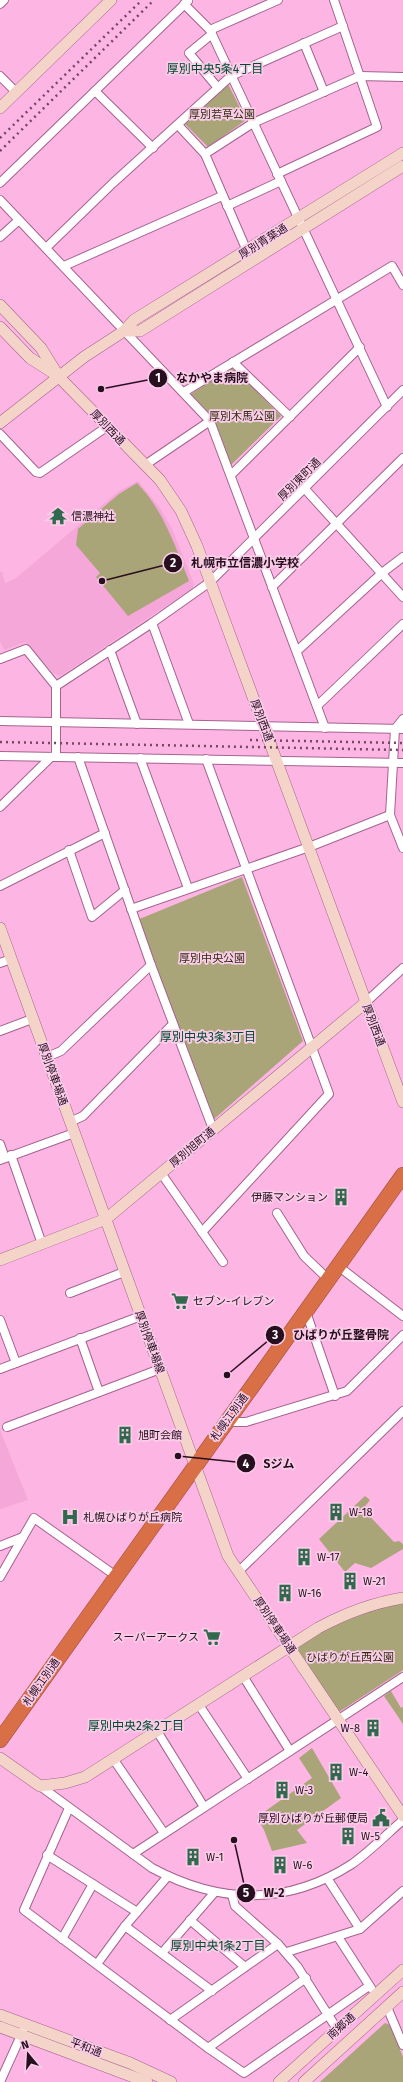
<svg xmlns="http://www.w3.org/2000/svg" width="403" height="2082" font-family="'Fira Sans','Noto Sans JP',sans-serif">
<rect width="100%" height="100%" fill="#fdb5e3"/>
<g fill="#f4a7d8">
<polygon points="138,481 160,508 172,529 194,584 192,589 60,676 53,673 25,642 4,650 0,641 0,572 2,572 5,583 16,578 118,492"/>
<polygon points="0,1430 28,1500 0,1509"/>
</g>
<g fill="#aaa479">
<polygon points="228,84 246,120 208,147 184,123"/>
<polygon points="232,366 281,416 231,465 212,416 191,394"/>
<path d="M137,483C164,511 175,546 189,581L128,616L96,577L100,573L76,545L78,529L119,494Z"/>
<polygon points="242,877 303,1041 213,1120 137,920"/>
<polygon points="365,1496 370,1500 363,1509 394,1542 399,1541 403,1544 403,1549 371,1568 355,1563 345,1572 319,1539"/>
<polygon points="403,1602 403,1670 339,1712 295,1648 340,1618"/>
<polygon points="391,1691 401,1708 403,1707 403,1724 384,1696"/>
<polygon points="312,1748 341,1798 297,1830 307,1843 272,1851 264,1830 257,1817 312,1778 299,1758"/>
<polygon points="385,2023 390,2025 403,2057 403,2082 320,2082"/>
</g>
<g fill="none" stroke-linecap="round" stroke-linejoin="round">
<g stroke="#a5638e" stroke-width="10">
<g id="street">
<polyline points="0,4 4,0"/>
<polyline points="184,4 210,30 387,407"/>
<polyline points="210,30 278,0"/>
<polyline points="212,34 189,53 218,88"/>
<polyline points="304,43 324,92"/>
<polyline points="0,76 16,92"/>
<polyline points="95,91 153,148"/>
<polyline points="178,125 205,154 247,251"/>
<polyline points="205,154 253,123 360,76 403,77"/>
<polyline points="277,174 377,127 334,0"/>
<polyline points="0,183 188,1"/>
<polyline points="0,200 210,421 325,728"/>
<polyline points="227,206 281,181"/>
<polyline points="0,237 19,220"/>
<polyline points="46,248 113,183 231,76 343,26"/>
<polyline points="64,266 222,196"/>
<polyline points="233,362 290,417"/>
<polyline points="184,392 392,266 403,285"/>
<polyline points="0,434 36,472 40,473 108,426"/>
<polyline points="145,465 210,421"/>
<polyline points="231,475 360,347"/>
<polyline points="305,489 403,597"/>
<polyline points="272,587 403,458"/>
<polyline points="152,623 189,724"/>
<polyline points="110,650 137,724"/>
<polyline points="297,651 382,573 403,557"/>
<polyline points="0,659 26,649 56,686"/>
<polyline points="317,706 403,624"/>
<polyline points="403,719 395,729 390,815 403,848"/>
<polyline points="0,721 403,729"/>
<polyline points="0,756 403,763"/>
<polyline points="56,757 56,686 152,623 210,582 403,390"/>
<polyline points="78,757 151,965 213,1129"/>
<polyline points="140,758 188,888"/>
<polyline points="0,807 51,757"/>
<polyline points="69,850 92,917 125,890"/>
<polyline points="0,886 105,833"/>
<polyline points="131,909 309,847 390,815"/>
<polyline points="0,963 11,959"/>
<polyline points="365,1003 403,968"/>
<polyline points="0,1031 32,1019"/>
<polyline points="47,1057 61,1051 151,965"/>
<polyline points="70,1122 83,1116 173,1024"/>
<polyline points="0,1144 5,1158"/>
<polyline points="11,1155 42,1244"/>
<polyline points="0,1160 74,1133"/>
<polyline points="161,1173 223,1262"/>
<polyline points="277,1213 304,1256 328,1279"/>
<polyline points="202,1232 329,1094 206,759"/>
<polyline points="338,1266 403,1316"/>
<polyline points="70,1293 124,1272"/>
<polyline points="306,1312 335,1396"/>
<polyline points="0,1320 16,1363"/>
<polyline points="80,1338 99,1392"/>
<polyline points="0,1369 141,1316"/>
<polyline points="226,1422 246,1422 347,1391 403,1335"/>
<polyline points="7,1427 160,1369"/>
<polyline points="0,1546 23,1537"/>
<polyline points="238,1572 403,1411"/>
<polyline points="0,1577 34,1518 116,1576"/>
<polyline points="243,1676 290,1751"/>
<polyline points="199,1705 248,1779"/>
<polyline points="157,1731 204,1807"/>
<polyline points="114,1760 164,1833"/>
<path d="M40,1786L152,1868C219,1904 287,1906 352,1864C370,1851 386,1835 403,1820"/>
<polyline points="69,1808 24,1910 208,2048 244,2073 369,1986"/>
<polyline points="133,1854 403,1677"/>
<polyline points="47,1855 137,1912"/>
<polyline points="327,1878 360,1929"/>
<polyline points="232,1895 235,1906 278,1944 297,1966 337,2029"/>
<polyline points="190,1920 245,1967"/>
<polyline points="125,1926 212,1991"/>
<polyline points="338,1937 371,1988"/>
<polyline points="62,1939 93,1884"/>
<polyline points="287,1952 360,1929 403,1891"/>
<polyline points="162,1953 214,1893"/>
<polyline points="97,1964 125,1926 168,1876"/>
<polyline points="387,2007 403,2045"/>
<polyline points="170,2020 278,1944"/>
<polyline points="208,2048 306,1978"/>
<polyline points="0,2082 23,2031"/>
</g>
</g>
<g stroke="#a5638e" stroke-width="12">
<g id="secondary">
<polyline points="0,108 111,0"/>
<polyline points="0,305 41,348 59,377 160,480 181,511 197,546 403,1102"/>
<polyline points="0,327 30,358 55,374"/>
<polyline points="124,331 140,331 403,166"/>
<polyline points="0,423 84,357 124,331 134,320 403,153"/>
<polyline points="0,928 228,1556 403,1816"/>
<polyline points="0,1260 106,1219 365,1003"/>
<path d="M0,1758L40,1786L65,1783L85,1777L318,1628C346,1613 372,1603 403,1598"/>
<polyline points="0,2015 130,2063 171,2082"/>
<polyline points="0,2027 147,2082"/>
<polyline points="279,2082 403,1970"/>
<polyline points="304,2082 403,1992"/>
</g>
</g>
<g stroke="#9b4d39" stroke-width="16">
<polyline id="highway" points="0,1740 403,1175"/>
</g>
<use href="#street" stroke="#fff" stroke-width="8"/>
<use href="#secondary" stroke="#f4d4c8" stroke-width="11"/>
<use href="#highway" stroke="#d96f47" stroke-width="15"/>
<g stroke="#724964" stroke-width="2.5" stroke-dasharray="2 4" stroke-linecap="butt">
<polyline points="0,138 142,0"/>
<polyline points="0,151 154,0"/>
<polyline points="250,740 403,743"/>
<polyline points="0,742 403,750"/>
</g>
</g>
<defs>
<g id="temple-bare" transform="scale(1.38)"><path d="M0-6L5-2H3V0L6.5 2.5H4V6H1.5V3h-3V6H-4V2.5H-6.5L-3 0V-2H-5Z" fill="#32684e" stroke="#f9cde8" stroke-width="2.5" paint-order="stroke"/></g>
<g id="building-bare" transform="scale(1.38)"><path d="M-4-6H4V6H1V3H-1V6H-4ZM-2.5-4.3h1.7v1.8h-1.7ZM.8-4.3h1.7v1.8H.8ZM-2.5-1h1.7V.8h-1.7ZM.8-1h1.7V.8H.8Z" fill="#32684e" stroke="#f9cde8" stroke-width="2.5" paint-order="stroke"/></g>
<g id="supermarket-bare" transform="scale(1.38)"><path d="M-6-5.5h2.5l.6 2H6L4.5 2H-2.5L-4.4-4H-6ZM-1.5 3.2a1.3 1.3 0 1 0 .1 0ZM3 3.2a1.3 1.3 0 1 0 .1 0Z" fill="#32684e" stroke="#f9cde8" stroke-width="2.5" paint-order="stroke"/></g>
<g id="hospital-bare" transform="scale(1.38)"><path d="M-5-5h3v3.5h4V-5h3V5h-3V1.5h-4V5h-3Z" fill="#32684e" stroke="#f9cde8" stroke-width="2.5" paint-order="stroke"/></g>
<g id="civic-bare" transform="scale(1.38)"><path d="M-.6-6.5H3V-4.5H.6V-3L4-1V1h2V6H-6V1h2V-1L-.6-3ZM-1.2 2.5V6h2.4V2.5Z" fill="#32684e" stroke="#f9cde8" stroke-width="2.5" paint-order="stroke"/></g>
</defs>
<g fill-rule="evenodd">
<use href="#temple-bare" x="58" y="516"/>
<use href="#building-bare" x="341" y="1197"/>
<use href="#supermarket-bare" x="180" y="1301"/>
<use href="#building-bare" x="125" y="1435"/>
<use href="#building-bare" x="336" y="1512"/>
<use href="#hospital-bare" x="70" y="1517"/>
<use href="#building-bare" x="304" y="1557"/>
<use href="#building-bare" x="350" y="1581"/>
<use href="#building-bare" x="285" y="1593"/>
<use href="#supermarket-bare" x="212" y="1637"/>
<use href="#building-bare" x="373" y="1728"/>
<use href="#building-bare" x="336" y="1772"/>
<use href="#building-bare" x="282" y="1790"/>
<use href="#civic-bare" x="381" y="1818"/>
<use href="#building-bare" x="348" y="1836"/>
<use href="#building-bare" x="193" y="1857"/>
<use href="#building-bare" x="280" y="1865"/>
</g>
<g text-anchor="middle" stroke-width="3.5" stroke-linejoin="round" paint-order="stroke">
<g font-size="11" fill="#332e11" stroke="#f9cde8">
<text x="222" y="118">厚別若草公園</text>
<text x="242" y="420">厚別木馬公園</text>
<text x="212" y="962">厚別中央公園</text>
<text x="350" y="1661">ひばりが丘西公園</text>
</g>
<g font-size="11" fill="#280f20" stroke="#f9cde8">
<text transform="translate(263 241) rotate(-32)" y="4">厚別青葉通</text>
<text transform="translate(108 427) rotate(46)" y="4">厚別西通</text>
<text transform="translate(299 479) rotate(-45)" y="4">厚別東町通</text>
<text transform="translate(262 720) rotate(69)" y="4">厚別西通</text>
<text transform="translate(374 1025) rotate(69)" y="4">厚別西通</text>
<text transform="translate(53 1074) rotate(70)" y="4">厚別停車場通</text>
<text transform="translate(192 1147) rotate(-40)" y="4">厚別旭町通</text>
<text transform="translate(150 1342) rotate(70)" y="4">厚別停車場線</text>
<text transform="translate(229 1417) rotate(-54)" y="4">札幌江別通</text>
<text transform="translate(275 1625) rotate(56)" y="4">厚別停車場通</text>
<text transform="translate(41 1682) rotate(-55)" y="4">札幌江別通</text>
<text transform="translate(341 2026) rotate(-42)" y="4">南郷通</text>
<text transform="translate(86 2047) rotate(21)" y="4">平和通</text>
</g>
<g font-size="11" fill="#280f20" stroke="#f9cde8" text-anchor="start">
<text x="71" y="520">信濃神社</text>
<text x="328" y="1201" text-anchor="end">伊藤マンション</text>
<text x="193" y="1305">セブン-イレブン</text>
<text x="138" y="1439">旭町会館</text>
<text x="349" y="1516">W-18</text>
<text x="83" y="1521">札幌ひばりが丘病院</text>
<text x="317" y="1561">W-17</text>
<text x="363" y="1585">W-21</text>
<text x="298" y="1597">W-16</text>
<text x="199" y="1641" text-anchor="end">スーパーアークス</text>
<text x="360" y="1732" text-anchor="end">W-8</text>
<text x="349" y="1776">W-4</text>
<text x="295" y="1794">W-3</text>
<text x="368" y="1822" text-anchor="end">厚別ひばりが丘郵便局</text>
<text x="361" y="1840">W-5</text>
<text x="206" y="1861">W-1</text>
<text x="293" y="1869">W-6</text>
</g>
<g font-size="12" fill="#014a30" stroke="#f9cde8">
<text x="215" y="73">厚別中央5条4丁目</text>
<text x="208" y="1041">厚別中央3条3丁目</text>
<text x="136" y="1730">厚別中央2条2丁目</text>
<text x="218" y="1950">厚別中央1条2丁目</text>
</g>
</g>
<path fill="none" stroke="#280f20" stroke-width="1.5" d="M101 389L158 378M102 581L173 563M227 1375L275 1335M178 1456L246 1463M234 1840L246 1893"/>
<g fill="#280f20" stroke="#f9cde8" stroke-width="1.5">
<circle cx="101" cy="389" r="4"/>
<circle cx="102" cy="581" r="4"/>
<circle cx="227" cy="1375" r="4"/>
<circle cx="178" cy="1456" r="4"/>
<circle cx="234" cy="1840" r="4"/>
<circle cx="158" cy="378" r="10"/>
<circle cx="173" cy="563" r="10"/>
<circle cx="275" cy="1335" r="10"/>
<circle cx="246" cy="1463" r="10"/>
<circle cx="246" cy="1893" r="10"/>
</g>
<g font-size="12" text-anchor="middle" font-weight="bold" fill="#fff">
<text x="158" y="382">1</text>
<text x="173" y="567">2</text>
<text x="275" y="1339">3</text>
<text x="246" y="1468">4</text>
<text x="246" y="1897">5</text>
</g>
<g font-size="12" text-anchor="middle" font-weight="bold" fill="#280f20" stroke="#f9cde8" stroke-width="3.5" stroke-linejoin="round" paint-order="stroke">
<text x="212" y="382">なかやま病院</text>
<text x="245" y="567">札幌市立信濃小学校</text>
<text x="341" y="1339">ひばりが丘整骨院</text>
<text x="279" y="1468">Sジム</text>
<text x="274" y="1897">W-2</text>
</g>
<g transform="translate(28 2054) rotate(342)" stroke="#f9cde8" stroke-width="3" paint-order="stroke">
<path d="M0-3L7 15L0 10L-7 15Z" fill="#280f20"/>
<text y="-6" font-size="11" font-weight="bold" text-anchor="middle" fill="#280f20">N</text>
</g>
</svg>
